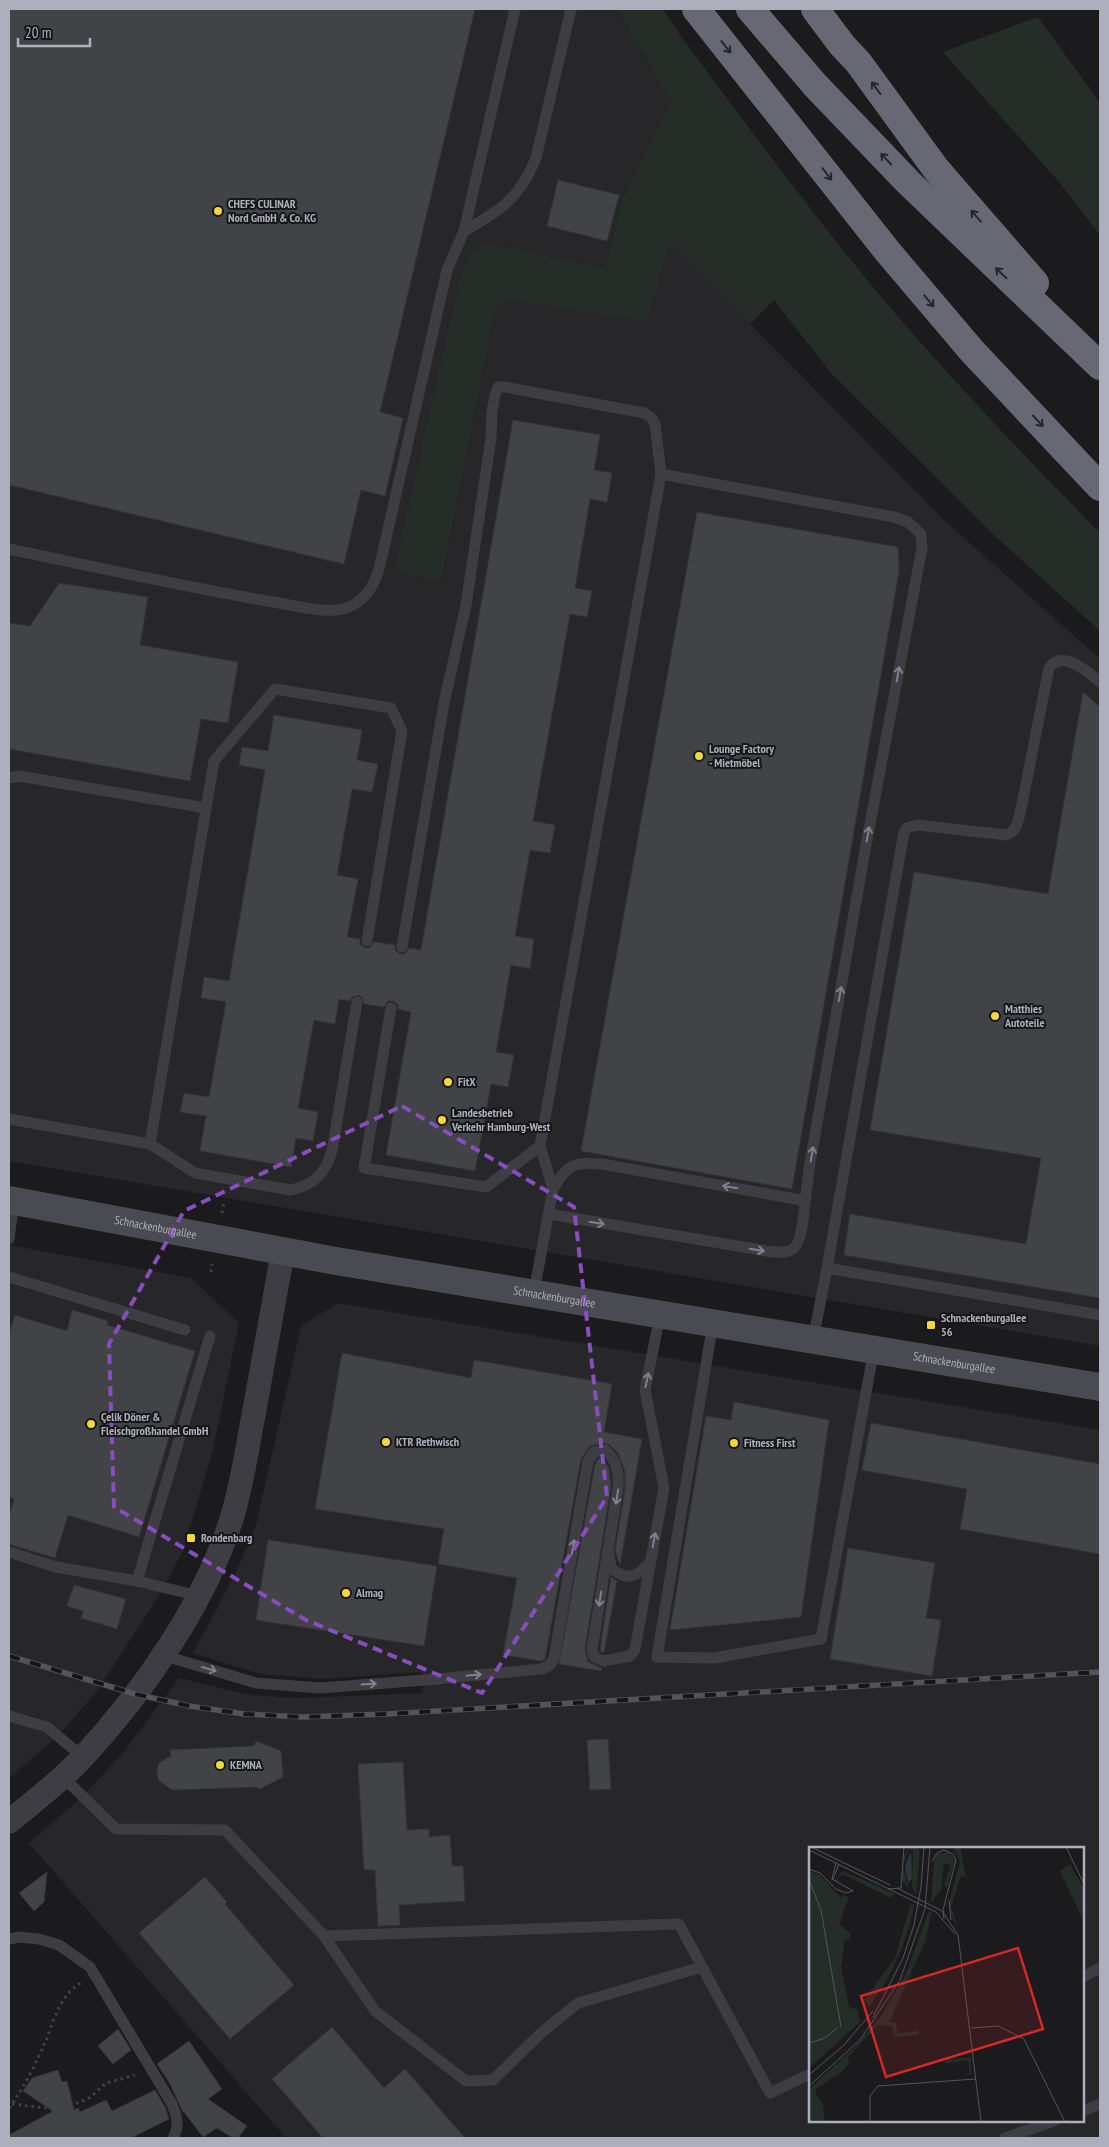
<svg xmlns="http://www.w3.org/2000/svg" width="1109" height="2147" font-family="'PT Sans Narrow',sans-serif">
<rect width="100%" height="100%" fill="#1b1b1d"/>
<g fill="#27272a" fill-rule="evenodd">
<polygon points="9,9 617,9 671,102 624,194 605,268 489,243 394,572 441,582 494,316 509,298 647,322 669,242 943,519 1100,659 1100,1346 9,1161"/>
<polygon points="9,1245 191,1278 239,1323 213,1450 183,1551 155,1602 97,1691 58,1736 9,1778"/>
<path d="M338,1303L1100,1430V2138H286L29,1843L82,1797L122,1754L179,1678L249,1695L298,1698L423,1693L421,1672L323,1679L260,1674L193,1653L235,1574L256,1525L301,1326ZM810,1848H1083V2121H810Z"/>
</g>
<g fill="#242d27">
<path d="M617,9H663L680,35C754,134 826,234 907,327C969,398 1034,466 1100,533V631L995,536L830,372L774,300L750,324L669,243L647,322L509,299L494,316L441,582L394,572L462,270L472,251L489,243L605,268L624,194L671,102Z"/>
<polygon points="1038,17 1100,103 1100,235 1059,182 943,52"/>
</g>
<g fill="#424347" stroke="#353539">
<polygon points="9,9 475,9 380,412 403,418 385,496 361,490 344,564 9,485"/>
<polygon points="558,180 619,195 607,241 547,226"/>
<polygon points="513,420 600,435 594,470 612,473 607,502 590,499 575,588 592,591 587,617 570,614 533,821 555,825 550,853 530,850 515,936 534,939 530,969 511,965 496,1052 514,1055 508,1087 491,1084 475,1171 386,1155 411,1012 398,1009 398,1005 393,1001 388,1001 384,1007 364,1004 362,997 358,995 352,997 350,1001 339,999 335,1024 314,1020 298,1108 318,1112 313,1141 296,1138 291,1167 200,1151 206,1116 180,1112 184,1093 209,1097 226,1002 201,998 204,977 229,981 265,770 239,765 242,747 268,751 274,715 362,730 357,760 378,764 372,792 352,789 337,875 358,879 347,937 360,939 360,944 365,948 370,948 374,942 395,945 395,950 400,954 405,954 409,948 421,950"/>
<polygon points="697,512 898,547 899,571 792,1189 581,1151"/>
<polygon points="59,583 148,597 140,645 238,662 228,723 201,719 190,781 9,749 9,623 30,626"/>
<polygon points="1083,692 1100,707 1100,1298 844,1255 850,1214 1026,1244 1041,1158 870,1130 914,872 1048,894"/>
<polygon points="72,1310 108,1321 107,1325 195,1351 139,1537 68,1515 55,1558 9,1544 9,1516 14,1499 9,1497 9,1335 15,1315 67,1331"/>
<polygon points="342,1353 471,1378 474,1360 612,1384 604,1432 642,1439 620,1565 615,1551 625,1489 625,1471 618,1453 610,1445 604,1443 590,1446 581,1459 545,1659 541,1661 503,1655 517,1578 438,1564 444,1529 315,1509"/>
<polygon points="734,1402 829,1420 801,1617 670,1630 706,1416 731,1420"/>
<polygon points="871,1423 1100,1464 1100,1554 960,1529 967,1489 862,1470"/>
<polygon points="603,1458 609,1469 611,1487 585,1648 588,1662 602,1668 601,1671 559,1664 595,1464 598,1459"/>
<polygon points="268,1540 437,1566 424,1646 256,1620"/>
<polygon points="848,1548 935,1563 926,1618 941,1620 932,1676 830,1659"/>
<polygon points="611,1577 617,1581 604,1653 600,1651 600,1649"/>
<polygon points="74,1585 126,1599 117,1629 81,1618 83,1611 67,1606"/>
<polygon points="608,1739 611,1789 590,1790 587,1740"/>
<polygon points="256,1741 281,1751 283,1777 260,1789 255,1787 172,1790 158,1780 157,1768 160,1762 171,1756 170,1750 254,1746"/>
<polygon points="403,1762 407,1830 429,1829 429,1837 450,1835 452,1866 463,1866 465,1901 399,1905 400,1925 378,1926 375,1870 364,1870 358,1764"/>
<polygon points="47,1872 44,1902 34,1911 19,1893"/>
<polygon points="205,1877 227,1902 225,1904 294,1985 230,2039 139,1933"/>
<polygon points="332,2027 384,2088 405,2069 465,2138 323,2138 272,2079"/>
<polygon points="118,2029 131,2050 113,2064 98,2046"/>
<polygon points="189,2041 222,2089 208,2099 247,2126 238,2138 233,2138 217,2128 203,2137 184,2112 183,2112 169,2082 157,2064"/>
<polygon points="58,2070 62,2082 67,2081 74,2110 78,2108 80,2112 106,2100 112,2111 155,2090 165,2107 169,2119 131,2138 9,2138 9,2135 53,2111 23,2091 32,2078"/>
</g>
<g fill="none" stroke-linecap="round" stroke-linejoin="round">
<g stroke="#414249" stroke-width="3" stroke-dasharray="2.5 4" stroke-linecap="butt">
<polyline points="222,1213 224,1202"/>
<polyline points="211,1272 212,1264"/>
<polyline points="12,2104 54,2109 73,2105 91,2097 106,2083 135,2075"/>
<path d="M9,2108C22,2091 36,2063 45,2043C53,2023 60,1994 81,1983"/>
</g>
<g stroke="#3e3d44" stroke-width="11">
<path d="M464,231C500,211 520,198 536,158L571,9"/>
<polyline points="661,474 894,517 908,522 921,534 922,548 866,845 810,1163 805,1202"/>
<path d="M9,549C95,567 180,586 267,601C289,604 325,615 346,608C364,602 374,586 379,569L447,270L464,231L515,9"/>
<polyline points="9,778 19,776 206,808"/>
<polyline points="402,947 444,703 466,605 491,438 492,411 495,395 498,387 505,387 644,413 651,417 655,424 661,474 540,1146 553,1189 534,1292"/>
<polyline points="391,1008 364,1168 486,1187 540,1146"/>
<polyline points="9,1119 150,1144 214,761 275,689 391,708 402,731 367,941"/>
<path d="M150,1144L195,1173L290,1190C313,1186 326,1173 332,1151L357,1002"/>
<path d="M549,1214L766,1251C774,1252 786,1254 793,1249C802,1242 804,1213 805,1202L796,1199L602,1164C573,1162 568,1164 553,1189"/>
<polyline points="9,1239 14,1201"/>
<polyline points="827,1268 1100,1315"/>
<polyline points="9,1277 185,1330"/>
<polyline points="713,1323 657,1657 714,1658 821,1639 874,1349"/>
<path d="M813,1340L827,1268L904,832L907,828L917,825L1006,835C1018,831 1018,820 1021,809L1049,668C1063,649 1088,672 1100,682"/>
<polyline points="9,1552 56,1567 137,1581 199,1596"/>
<path d="M609,1555L611,1568C628,1582 637,1577 650,1562"/>
<polyline points="137,1581 210,1336"/>
<path d="M162,1655L256,1683L320,1688L426,1680L542,1669L550,1665L554,1658L588,1461L594,1452L605,1450C617,1460 619,1472 618,1488L592,1649L594,1657L604,1661L630,1656L635,1649L664,1488L645,1390L660,1315"/>
<polyline points="9,1716 47,1727 83,1757"/>
<polyline points="63,1777 116,1829 225,1830 324,1936 679,1924 770,2093 810,2074"/>
<polyline points="324,1936 375,2011 466,2081 493,2080 541,2033 578,2003 702,1967"/>
<path d="M9,1939L19,1937L39,1939L59,1945L90,1967L172,2104C177,2117 180,2126 173,2138"/>
<polyline points="1083,1977 1100,1968"/>
<polyline points="1083,2111 1100,2104"/>
<polyline points="1005,2138 1054,2121"/>
</g>
<path stroke="#3e3d44" stroke-width="24" d="M9,1822C34,1801 61,1781 83,1757C144,1691 207,1601 233,1514C243,1480 248,1443 255,1407C264,1355 274,1303 283,1251"/>
<path stroke="#494a52" stroke-width="28" id="s1" d="M9,1200L336,1261L1100,1387"/>
<g stroke="#676873" stroke-width="28">
<polyline points="696,9 888,252 972,351 1100,487"/>
<polyline points="750,9 815,85 908,182 1100,366"/>
<polyline points="815,9 842,45 858,62 936,169 1035,283"/>
</g>
<g stroke="#52535b" stroke-width="5.5">
<polyline id="rail" points="9,1656 135,1694 189,1706 244,1714 303,1717 387,1714 1100,1672"/>
</g>
<use href="#rail" stroke="#161518" stroke-width="4" stroke-dasharray="11" stroke-linecap="butt"/>
</g>
<defs><path id="oneway-shaft" d="M-6 0H5M1.5-3L5.5 0L1.5 3" fill="none" stroke-width="1.6" stroke-linecap="round" stroke-linejoin="round" transform="scale(1.25)"/></defs>
<g stroke="#26262a">
<use href="#oneway-shaft" transform="translate(726 47) rotate(52)"/>
<use href="#oneway-shaft" transform="translate(876 88) rotate(-126)"/>
<use href="#oneway-shaft" transform="translate(886 159) rotate(-133)"/>
<use href="#oneway-shaft" transform="translate(827 174) rotate(52)"/>
<use href="#oneway-shaft" transform="translate(976 216) rotate(-131)"/>
<use href="#oneway-shaft" transform="translate(1001 273) rotate(-136)"/>
<use href="#oneway-shaft" transform="translate(929 301) rotate(50)"/>
<use href="#oneway-shaft" transform="translate(1038 421) rotate(47)"/>
</g>
<g stroke="#81818c">
<use href="#oneway-shaft" transform="translate(898 674) rotate(-80)"/>
<use href="#oneway-shaft" transform="translate(868 834) rotate(-80)"/>
<use href="#oneway-shaft" transform="translate(840 994) rotate(-80)"/>
<use href="#oneway-shaft" transform="translate(812 1154) rotate(-80)"/>
<use href="#oneway-shaft" transform="translate(730 1187) rotate(-170)"/>
<use href="#oneway-shaft" transform="translate(597 1223) rotate(10)"/>
<use href="#oneway-shaft" transform="translate(757 1250) rotate(9)"/>
<use href="#oneway-shaft" transform="translate(647 1380) rotate(-78)"/>
<use href="#oneway-shaft" transform="translate(617 1497) rotate(99)"/>
<use href="#oneway-shaft" transform="translate(654 1540) rotate(-80)"/>
<use href="#oneway-shaft" transform="translate(573 1547) rotate(-80)"/>
<use href="#oneway-shaft" transform="translate(600 1599) rotate(99)"/>
<use href="#oneway-shaft" transform="translate(209 1669) rotate(16)"/>
<use href="#oneway-shaft" transform="translate(474 1675) rotate(-6)"/>
<use href="#oneway-shaft" transform="translate(369 1684) rotate(-4)"/>
</g>
<path fill="none" stroke="#884dbe" stroke-width="4" stroke-dasharray="10 6" stroke-linejoin="round" d="M402,1106L574,1207L607,1497L482,1693L306,1620L114,1507L109,1344L184,1211Z"/>
<g fill="#f3d73d" stroke="#161518" stroke-width="2">
<circle cx="218" cy="211" r="5"/>
<circle cx="699" cy="756" r="5"/>
<circle cx="995" cy="1016" r="5"/>
<circle cx="448" cy="1082" r="5"/>
<circle cx="442" cy="1120" r="5"/>
<rect x="926" y="1320" width="10" height="10" rx="2.5"/>
<circle cx="91" cy="1424" r="5"/>
<circle cx="386" cy="1442" r="5"/>
<circle cx="734" cy="1443" r="5"/>
<rect x="186" y="1533" width="10" height="10" rx="2.5"/>
<circle cx="346" cy="1593" r="5"/>
<circle cx="220" cy="1765" r="5"/>
</g>
<g text-anchor="middle" stroke-width="4" stroke-linejoin="round" paint-order="stroke">
<g font-size="12" font-weight="bold" fill="#adafbc" stroke="#161518" text-anchor="start">
<text x="228" y="208">CHEFS CULINAR<tspan x="228" dy="14">Nord GmbH &amp; Co. KG</tspan></text>
<text x="709" y="753">Lounge Factory<tspan x="709" dy="14">- Mietmöbel</tspan></text>
<text x="1005" y="1013">Matthies<tspan x="1005" dy="14">Autoteile</tspan></text>
<text x="458" y="1086">FitX</text>
<text x="452" y="1117">Landesbetrieb<tspan x="452" dy="14">Verkehr Hamburg-West</tspan></text>
<text x="941" y="1322">Schnackenburgallee<tspan x="941" dy="14">56</tspan></text>
<text x="101" y="1421">Çelik Döner &amp;<tspan x="101" dy="14">Fleischgroßhandel GmbH</tspan></text>
<text x="396" y="1446">KTR Rethwisch</text>
<text x="744" y="1447">Fitness First</text>
<text x="201" y="1542">Rondenbarg</text>
<text x="356" y="1597">Almag</text>
<text x="230" y="1769">KEMNA</text>
</g>
<g font-size="12" fill="#adafbc" stroke="#161518">
<text dy="4" stroke="none"><textPath href="#s1" startOffset="149">Schnackenburgallee</textPath></text>
<text dy="4" stroke="none"><textPath href="#s1" startOffset="554">Schnackenburgallee</textPath></text>
<text dy="4" stroke="none"><textPath href="#s1" startOffset="959">Schnackenburgallee</textPath></text>
</g>
</g>
<g transform="translate(809 1847)">
<rect width="275" height="275" fill="#1b1b1d"/>
<path d="M100,0H108L111,5L107,48L103,40L104,2L99,4L94,19L101,45L92,31L95,8ZM144,0H151L157,30L152,29L142,60L150,83L143,70L140,55L151,15ZM139,5L146,12L138,41L135,38L142,18L135,16L132,43L122,55L125,12L128,7ZM261,17L275,42L273,71L251,24ZM0,24L11,28L32,51L34,48L40,50L30,77L42,87L40,93L36,92L32,120L40,160L48,162L51,175L0,221ZM33,24L60,35L85,47L82,51L34,27L28,31L31,36L26,33ZM102,56L105,57L103,70L93,101L79,131L60,160L55,153L86,111ZM120,64L123,65L116,95L80,175H86L89,186L110,184V188L85,190L83,179L69,178L39,210L40,217L32,225L7,242V248L14,257L16,275H0V242L46,200L73,168L97,126ZM162,210V228L156,227L161,226L159,213L139,216L137,220L136,213Z" fill="#242d27"/>
<path d="M102,4L103,32L99,35L96,20Z" fill="#303741"/>
<path fill="none" stroke="#55565d" stroke-width="1" d="M2,0L81,38M257,0L275,37M0,3L127,65L146,87M123,14L128,6L135,3L144,7L147,13L134,63L135,72M0,22L11,26L27,42L37,46L44,44M23,32L44,44M23,32L27,16M24,32L30,17M0,33L12,63L32,180M88,41L133,64L149,88L172,275M79,42L92,41L95,0M140,53L142,73M64,170L94,111L105,78L112,40L115,0M162,181L189,179L215,192L256,275M0,196L16,191L29,180M0,228L35,198L64,164M0,239L51,193L91,133L116,62L121,0M61,275V249L69,239L166,232"/>
<path fill="#d62828" fill-opacity="0.15" stroke="#d62828" stroke-width="2.5" d="M209,101L234,182L77,230L52,149Z"/>
<rect width="275" height="275" fill="none" stroke="#adafbc" stroke-width="2.5"/>
</g>
<rect width="1109" height="2147" fill="none" stroke="#adafbc" stroke-width="20"/>
<path d="M18 38v8h72v-8" fill="none" stroke="#adafbc" stroke-width="2.5"/>
<text x="25" y="38" font-size="15" fill="#adafbc" stroke="#161518" stroke-width="4" paint-order="stroke">20 m</text>
</svg>
